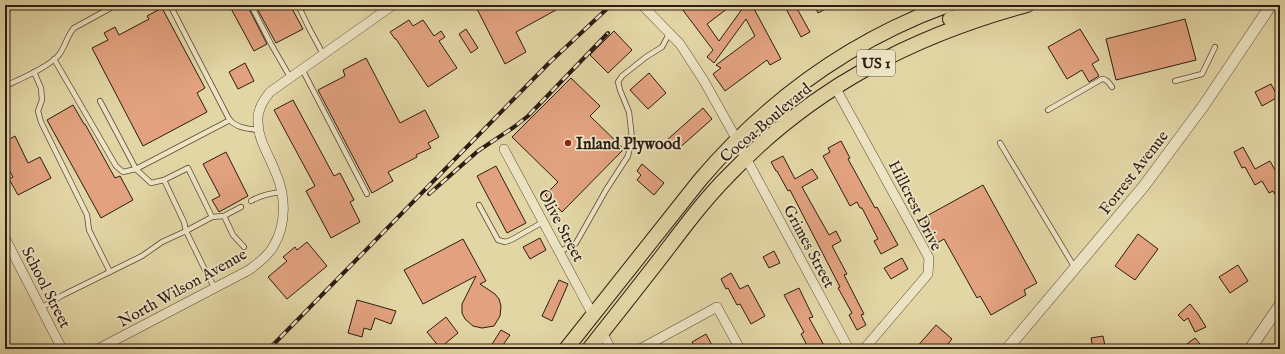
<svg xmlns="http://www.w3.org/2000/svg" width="1285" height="354" font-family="'IM FELL English',serif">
<rect width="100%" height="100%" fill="#e3d6a5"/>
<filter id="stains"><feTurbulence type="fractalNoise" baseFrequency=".005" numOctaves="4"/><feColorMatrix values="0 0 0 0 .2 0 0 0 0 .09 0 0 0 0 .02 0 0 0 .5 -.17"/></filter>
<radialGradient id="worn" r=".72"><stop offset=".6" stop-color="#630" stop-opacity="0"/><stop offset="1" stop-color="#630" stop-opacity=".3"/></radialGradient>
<g fill="#e2a27f" stroke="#2d1c13">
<polygon points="229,5 247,5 267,44 254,51"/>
<polygon points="255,5 290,5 303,29 276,43"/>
<polygon points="475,5 565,5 516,32 526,52 505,64"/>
<polygon points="679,5 732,5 707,24 719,41 745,5 752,5 781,59 770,65 767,60 725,91 713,74 721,68 716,65 755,36 746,19 714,63 707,57 713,50"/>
<polygon points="784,5 795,5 810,32 801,37"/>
<polygon points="814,5 833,5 818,13"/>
<polygon points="162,8 205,88 197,93 207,112 143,146 92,48 108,40 104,33 115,27 119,35 149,19 147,16"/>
<polygon points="1185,19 1196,60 1116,80 1106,39"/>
<polygon points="409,20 413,26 423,20 434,36 441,31 445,37 439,41 457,68 428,87 396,39 395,39 390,32"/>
<polygon points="466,29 478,48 471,53 459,34"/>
<polygon points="1080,29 1099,60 1092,64 1099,76 1089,82 1082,70 1067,79 1048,47"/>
<polygon points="614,31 632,50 608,73 590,55"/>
<polygon points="366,58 400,123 425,110 439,137 428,143 431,148 416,155 417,157 388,172 393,181 372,193 318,90 345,76 343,70"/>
<polygon points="245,63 254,81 238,89 229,72"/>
<polygon points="649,73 666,93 648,109 630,90"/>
<polygon points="571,78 600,106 590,116 624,149 562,212 545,195 558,182 512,137"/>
<polygon points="1271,84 1278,97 1262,106 1255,92"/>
<polygon points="293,100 334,176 340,173 354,200 350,202 360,222 331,238 306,191 315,186 274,110"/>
<polygon points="73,105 84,124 85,124 115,178 120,176 133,200 101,218 47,120"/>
<polygon points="703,108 712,119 677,150 668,139"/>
<polygon points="15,136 28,163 40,157 51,178 18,195 9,179 13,177 5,163 5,142"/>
<polygon points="841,141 850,158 848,159 875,208 877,207 898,245 881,254 874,241 878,239 862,208 860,208 857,202 850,206 823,156 830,152 828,148"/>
<polygon points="1243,147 1255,169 1270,161 1280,179 1280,204 1273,191 1269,193 1262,181 1255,185 1245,167 1242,168 1234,152"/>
<polygon points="226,152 248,196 219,212 212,200 220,196 203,164"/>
<polygon points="783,156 795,179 812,169 818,178 802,187 829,235 836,231 841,241 832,246 847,274 844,275 864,314 861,315 866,325 857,330 849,315 852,313 838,288 840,287 790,190 788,191 777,171 776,171 771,162"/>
<polygon points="642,164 664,183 654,195 637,180 641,175 637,171"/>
<polygon points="496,166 526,223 507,233 477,176"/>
<polygon points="983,185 1037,283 1024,290 1026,295 991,315 980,296 977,298 944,239 937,243 923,218"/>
<polygon points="1138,234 1158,249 1135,280 1115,266"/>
<polygon points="540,238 546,250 530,259 523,247"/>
<polygon points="463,239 486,281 480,284 495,294 499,299 501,306 500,316 494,326 482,328 473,326 465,319 462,313 462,304 476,276 423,304 404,270"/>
<polygon points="307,242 327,266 287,299 268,277 287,261 283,257 295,247 297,250"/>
<polygon points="774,251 780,263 769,268 763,257"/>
<polygon points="902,258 908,269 891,279 884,268"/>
<polygon points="1238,265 1248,281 1230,293 1219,277"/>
<polygon points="731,273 740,289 748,285 765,316 751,324 740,304 737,305 728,288 726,289 721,279"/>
<polygon points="559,280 568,284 552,321 542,316"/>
<polygon points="799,288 813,317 809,318 826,349 809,349 801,334 804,332 784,295"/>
<polygon points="357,300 396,311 391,324 375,318 371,330 364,328 362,337 348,333"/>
<polygon points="1190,304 1198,314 1206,327 1195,332 1188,318 1184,321 1178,315"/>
<polygon points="446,317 458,333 440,348 427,332"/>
<polygon points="936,325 952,339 944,349 915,349"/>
<polygon points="501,330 510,335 500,349 489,349"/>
<polygon points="706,334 714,349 696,349 692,342"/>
<polygon points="1103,336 1105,346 1093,349 1091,338"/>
<polygon points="1195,338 1204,349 1180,349"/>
</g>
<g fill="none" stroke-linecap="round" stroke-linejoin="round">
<g stroke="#5a4a38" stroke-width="6">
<g id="service">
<path d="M170,5L229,119C236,128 248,129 259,130"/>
<polyline points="251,5 271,44 290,77"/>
<polyline points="298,5 309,28 323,54"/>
<polyline points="54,59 116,166 123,172 136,169 151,183 164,180"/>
<polyline points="302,69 367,194"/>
<polyline points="34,72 41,88 42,100 38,111 41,122 87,215 89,230 110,272"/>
<polyline points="1175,81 1202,74 1215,47"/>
<path d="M5,86C20,79 45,69 57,57C65,49 66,37 74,28L116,5"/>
<polyline points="100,101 136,169 230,120"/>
<path d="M1048,110L1102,79C1107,79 1109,83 1112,87"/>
<polyline points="1000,143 1075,268"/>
<polygon points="188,168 212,217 186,231 184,222 164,180"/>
<path d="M251,201C261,195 271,193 282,192"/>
<polyline points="479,205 498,240 505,242 511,240 543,222"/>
<polyline points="224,216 233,235 244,247"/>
<polyline points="212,217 224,216 241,207"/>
<polyline points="559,252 576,243 606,190 628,156 632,138 629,112 620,90 618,82 622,76 646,57 662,47 669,34"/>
<polyline points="41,308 63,295 142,256 162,242 186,231 208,276 215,288"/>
</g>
</g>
<g stroke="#5a4a38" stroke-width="10">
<g id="minor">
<polyline points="642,5 680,44 704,81 737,140 746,158 849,349"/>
<polyline points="835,87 929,258 928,274 864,349"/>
<polyline points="504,149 593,315"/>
<polyline points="5,238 62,349"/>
<polyline points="602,332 611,349"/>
<path d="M98,349L249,270C257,264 267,257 273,247C287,224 286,195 275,171C269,155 258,140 258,122C257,110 263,101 270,92L393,5"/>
<polyline points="640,349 717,307 740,349"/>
</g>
</g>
<g stroke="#5a4a38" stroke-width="12">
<g id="tertiary">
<polyline points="1007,349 1144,186 1204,105 1271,5"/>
<polyline points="1250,349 1280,305"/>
</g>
</g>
<g stroke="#2d1c13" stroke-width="16">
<g id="primary">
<polyline points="950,19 986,5"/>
<path d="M566,349L700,180C768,100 849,41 948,5"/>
<path d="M589,349C616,315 643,281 669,247C688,222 707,197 729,175C812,88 912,36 1027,5"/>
</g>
</g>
<use href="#service" stroke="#ede4c4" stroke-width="4.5"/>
<use href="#minor" stroke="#ede4c4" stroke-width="9"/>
<use href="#tertiary" stroke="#ede4c4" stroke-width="11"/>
<use href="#primary" stroke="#e3d6a5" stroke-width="14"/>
<g stroke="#2d1c13" stroke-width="4">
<g id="rail">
<polyline points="429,194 478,151 514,127 528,116 608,33"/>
<polyline points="269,349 550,62 611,5"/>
</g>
</g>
<use href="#rail" stroke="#ede4c4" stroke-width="2.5" stroke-dasharray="8" stroke-linecap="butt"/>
</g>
<circle fill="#8f2418" stroke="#ede4c4" stroke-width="1.5" cx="568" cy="143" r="4"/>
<g text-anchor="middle" stroke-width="3.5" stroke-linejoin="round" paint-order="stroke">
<rect fill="#ede4c4" stroke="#675848" stroke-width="1" x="857" y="50" width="38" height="26" rx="3"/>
<g font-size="15" font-weight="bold" fill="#2d1c13">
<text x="876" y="68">US 1</text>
</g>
<g font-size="16" fill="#2d1c13" stroke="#ede4c4">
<text transform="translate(765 122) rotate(-40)" y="6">Cocoa Boulevard</text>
<text transform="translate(1133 172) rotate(-52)" y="6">Forrest Avenue</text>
<text transform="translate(916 205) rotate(63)" y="6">Hillcrest Drive</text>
<text transform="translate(562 225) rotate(62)" y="6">Olive Street</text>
<text transform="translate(810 246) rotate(62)" y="6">Grimes Street</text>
<text transform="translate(47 287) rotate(63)" y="6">School Street</text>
<text transform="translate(182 287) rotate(-29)" y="6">North Wilson Avenue</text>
</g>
<g font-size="16" font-weight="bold" fill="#2d1c13" stroke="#ede4c4" text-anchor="start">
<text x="576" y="149">Inland Plywood</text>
</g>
</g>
<rect width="1285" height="354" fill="none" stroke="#e3d6a5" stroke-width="20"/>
<rect x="6" y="6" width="1273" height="342" fill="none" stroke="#2d1c13" stroke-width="2"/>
<rect x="10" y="10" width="1265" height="334" fill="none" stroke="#2d1c13"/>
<rect width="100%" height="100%" filter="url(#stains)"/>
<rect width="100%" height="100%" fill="url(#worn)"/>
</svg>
